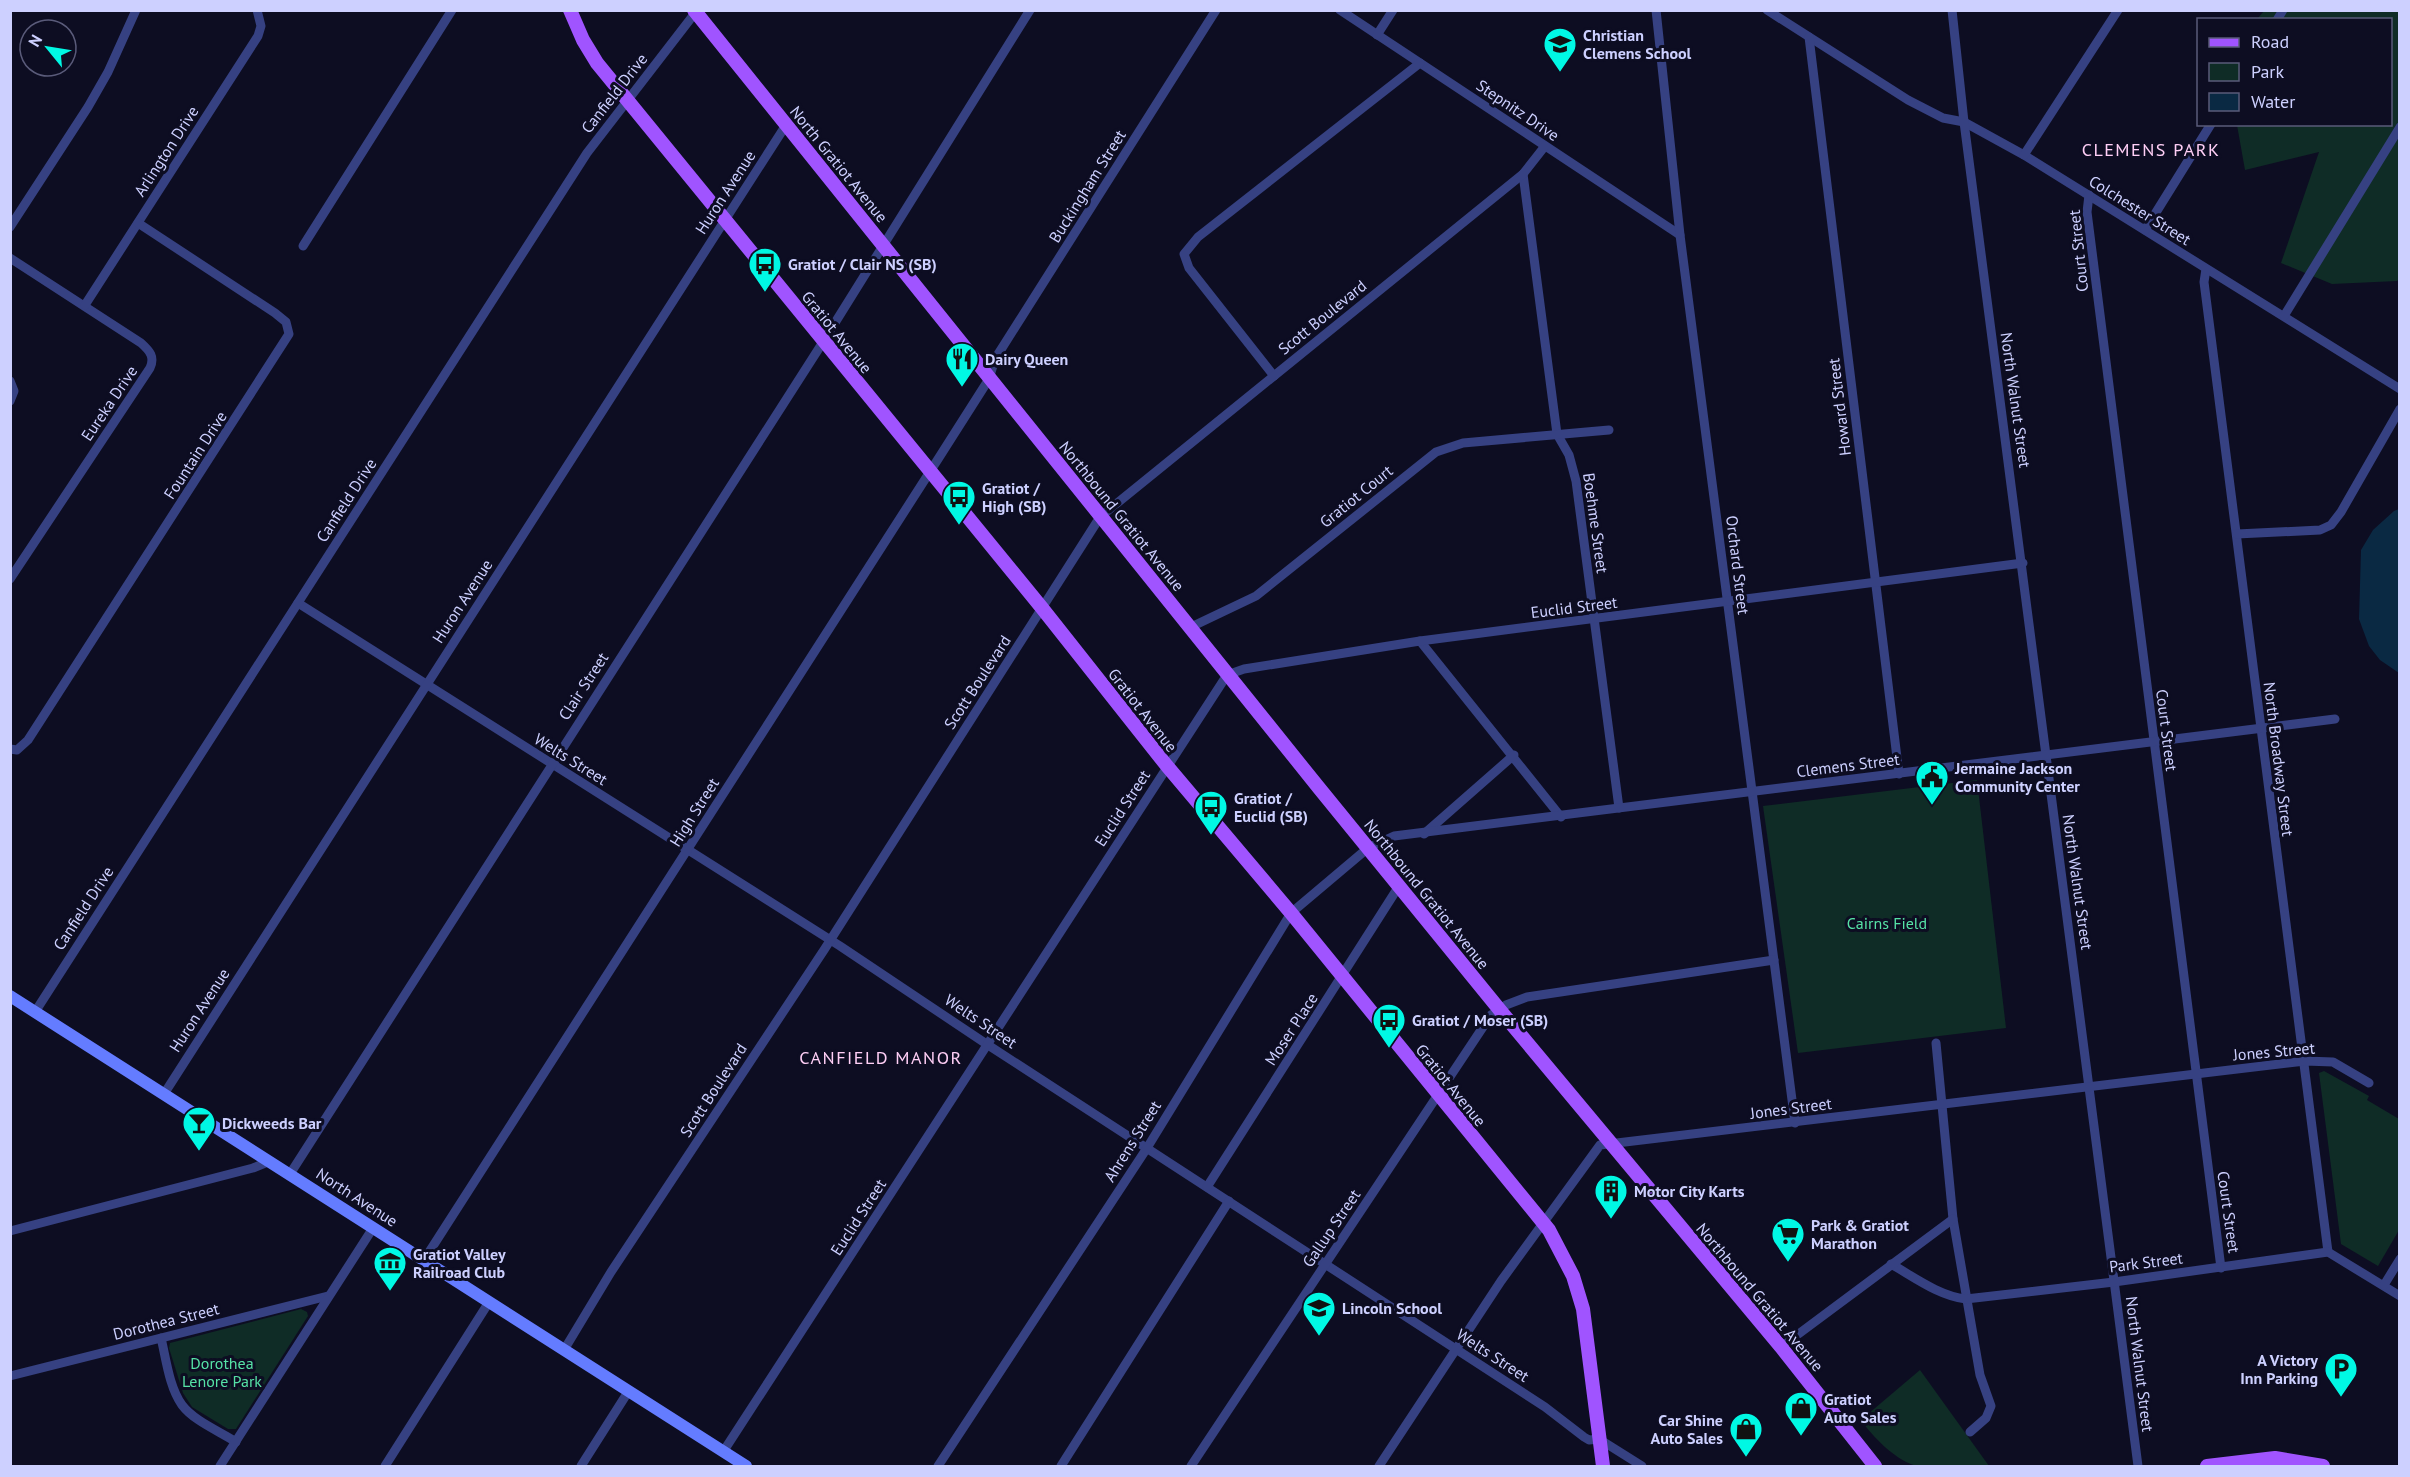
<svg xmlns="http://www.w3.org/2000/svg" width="2410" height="1477" font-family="'PT Sans',sans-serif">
<rect width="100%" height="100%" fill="#0d0d22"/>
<g fill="#0f2c26">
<polygon points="2264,11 2399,11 2400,278 2397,281 2332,284 2281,263 2319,152 2245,170 2237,125 2390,124 2390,20 2257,19"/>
<polygon points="1977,780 2006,1028 1798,1053 1763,806"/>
<polygon points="2324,1071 2369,1096 2367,1100 2399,1119 2399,1230 2378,1266 2341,1244 2319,1073"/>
<polygon points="301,1309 307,1312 308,1316 236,1429 228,1429 192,1407 183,1393 169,1348 170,1343"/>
<path d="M1920,1370L1989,1466C1969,1467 1937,1470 1918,1466C1898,1463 1872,1436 1861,1420Z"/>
</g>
<polygon fill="#0a2943" points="2399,509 2400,509 2399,673 2380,660 2369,646 2359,619 2361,550 2373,530 2394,511"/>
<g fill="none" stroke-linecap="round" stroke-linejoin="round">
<g stroke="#364182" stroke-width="9">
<polyline points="1340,10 1680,235"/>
<polyline points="1656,10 1680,235 1795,1123"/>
<polyline points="1767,10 1908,100 1943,118 1964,122 2024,155 2400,389"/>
<polyline points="1952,10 1964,122 2138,1466"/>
<polyline points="2277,20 2283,10"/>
<polyline points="1377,35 1393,10"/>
<polyline points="1809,37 1899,774"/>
<polyline points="2024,155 2118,10"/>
<polyline points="1523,174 1557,434 1569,455 1576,481 1619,808"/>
<polyline points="2089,195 2087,212 2221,1268"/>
<polyline points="10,227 88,107 108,72 136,10"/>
<polyline points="2145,230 2211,124"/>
<polyline points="303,246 452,10"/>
<path d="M10,258L141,343C150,351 155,357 150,368L10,579"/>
<polyline points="2206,269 2204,282 2328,1252"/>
<polyline points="85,305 258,36 261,26 257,10"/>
<polyline points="2284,316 2400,127"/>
<polyline points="1274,376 1189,268 1184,254 1198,237 1420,63"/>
<polyline points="10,381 14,391 10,401"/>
<polyline points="2237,534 2320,530 2331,525 2341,512 2400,409"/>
<polyline points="298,603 840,946 988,1045 1545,1407 1584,1437 1589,1440 1599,1439 1642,1466"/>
<polyline points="1191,627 1256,596 1436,452 1463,443 1609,430"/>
<polyline points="1420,641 1561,817"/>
<polyline points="10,749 17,750 28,740 289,334 286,322 275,313 138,223"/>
<polyline points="1424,834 1514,755"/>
<polyline points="35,1012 587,153 695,13"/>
<polyline points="1936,1043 1953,1219 1980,1375 1991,1406 1986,1418 1970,1432"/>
<polyline points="164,1094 786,125"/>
<polyline points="290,1174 823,342 1030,10"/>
<polyline points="1207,1187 1399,886"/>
<polyline points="10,1231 253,1168 270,1161"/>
<polyline points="424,1260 940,456 989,379 995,359 1216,10"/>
<path d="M1891,1264C1914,1277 1939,1296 1966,1299L2114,1282L2328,1252L2400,1296"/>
<polyline points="2384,1285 2400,1259"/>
<path d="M161,1338C166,1358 169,1387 182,1405C194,1421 219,1431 236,1442"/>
<polyline points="1781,1347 1953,1219"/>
<polyline points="564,1350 611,1272 824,950 1100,517 1523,174 1545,146"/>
<polyline points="10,1376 328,1296"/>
<polyline points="723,1452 1227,675 1244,669 1420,641 2023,563"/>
<polyline points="220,1466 373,1228"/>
<polyline points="385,1466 489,1302"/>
<polyline points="581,1466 628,1392"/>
<polyline points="938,1466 1147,1148 1291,913 1368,848 1394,836 2335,719"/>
<polyline points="1061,1466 1229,1201"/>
<polyline points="1191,1466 1491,1015 1506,1005 1527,997 1774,960"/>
<polyline points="1379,1466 1501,1281 1600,1145 2305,1061 2333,1062 2369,1083"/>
</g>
<polyline stroke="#647cff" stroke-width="12" points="10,996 746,1466"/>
<g stroke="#a054ff" stroke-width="14">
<polyline points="570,10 583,40 597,63 1042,608 1167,766 1291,913 1549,1230 1573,1276 1583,1309 1603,1466"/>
<polyline points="694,10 1319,788 1499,1009 1781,1347 1875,1466"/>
<polyline points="2207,1466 2275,1458 2323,1466"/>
</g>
</g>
<defs>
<g id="school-pin" transform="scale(1.725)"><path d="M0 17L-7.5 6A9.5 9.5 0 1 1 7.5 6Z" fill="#00f8e4" stroke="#0d0d22"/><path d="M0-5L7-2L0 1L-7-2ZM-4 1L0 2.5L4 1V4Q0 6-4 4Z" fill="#111"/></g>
<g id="bus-pin" transform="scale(1.725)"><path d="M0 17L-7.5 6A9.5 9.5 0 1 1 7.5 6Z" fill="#00f8e4" stroke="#0d0d22"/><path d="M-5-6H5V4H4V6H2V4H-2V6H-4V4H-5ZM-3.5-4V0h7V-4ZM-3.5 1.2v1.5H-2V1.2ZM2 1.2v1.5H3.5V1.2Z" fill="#111"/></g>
<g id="restaurant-pin" transform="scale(1.725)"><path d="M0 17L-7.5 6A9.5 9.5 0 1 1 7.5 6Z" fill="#00f8e4" stroke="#0d0d22"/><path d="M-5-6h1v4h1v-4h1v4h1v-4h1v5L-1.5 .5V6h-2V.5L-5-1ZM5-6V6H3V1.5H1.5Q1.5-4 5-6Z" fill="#111"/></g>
<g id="civic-pin" transform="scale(1.725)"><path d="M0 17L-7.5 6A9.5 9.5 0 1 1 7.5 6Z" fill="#00f8e4" stroke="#0d0d22"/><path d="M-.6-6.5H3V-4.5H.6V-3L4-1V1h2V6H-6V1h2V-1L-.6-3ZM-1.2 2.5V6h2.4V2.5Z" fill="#111"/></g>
<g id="bar-pin" transform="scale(1.725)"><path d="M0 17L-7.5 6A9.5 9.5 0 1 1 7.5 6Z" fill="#00f8e4" stroke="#0d0d22"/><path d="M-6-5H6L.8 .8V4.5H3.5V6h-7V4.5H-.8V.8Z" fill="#111"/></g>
<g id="building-pin" transform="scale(1.725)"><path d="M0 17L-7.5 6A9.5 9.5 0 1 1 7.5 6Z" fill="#00f8e4" stroke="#0d0d22"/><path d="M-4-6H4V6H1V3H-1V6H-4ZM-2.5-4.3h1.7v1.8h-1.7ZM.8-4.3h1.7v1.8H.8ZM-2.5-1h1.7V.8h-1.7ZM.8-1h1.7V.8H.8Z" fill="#111"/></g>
<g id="supermarket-pin" transform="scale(1.725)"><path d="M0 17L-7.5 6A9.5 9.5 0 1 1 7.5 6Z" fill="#00f8e4" stroke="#0d0d22"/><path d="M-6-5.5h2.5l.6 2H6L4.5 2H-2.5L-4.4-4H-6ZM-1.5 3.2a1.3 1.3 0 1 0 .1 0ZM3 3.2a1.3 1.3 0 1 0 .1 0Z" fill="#111"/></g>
<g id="museum-pin" transform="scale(1.725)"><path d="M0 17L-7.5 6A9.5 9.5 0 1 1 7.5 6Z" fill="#00f8e4" stroke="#0d0d22"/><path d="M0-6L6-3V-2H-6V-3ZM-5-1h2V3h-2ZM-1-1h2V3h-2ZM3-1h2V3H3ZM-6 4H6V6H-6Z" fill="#111"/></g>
<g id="parking-pin" transform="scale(1.725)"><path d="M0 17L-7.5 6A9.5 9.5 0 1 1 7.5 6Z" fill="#00f8e4" stroke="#0d0d22"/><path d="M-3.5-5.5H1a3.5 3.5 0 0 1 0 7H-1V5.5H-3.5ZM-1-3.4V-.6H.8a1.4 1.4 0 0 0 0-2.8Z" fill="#111"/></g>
<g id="shop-pin" transform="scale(1.725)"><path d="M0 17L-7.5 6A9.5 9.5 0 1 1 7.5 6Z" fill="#00f8e4" stroke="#0d0d22"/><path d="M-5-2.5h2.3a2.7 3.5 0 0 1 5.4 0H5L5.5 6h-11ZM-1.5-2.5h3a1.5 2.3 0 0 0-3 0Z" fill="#111"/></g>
</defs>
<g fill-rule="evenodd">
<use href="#school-pin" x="1560" y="44"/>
<use href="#bus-pin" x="765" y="264"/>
<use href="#restaurant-pin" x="962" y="359"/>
<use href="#bus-pin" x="959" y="497"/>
<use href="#civic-pin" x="1932" y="777"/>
<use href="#bus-pin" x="1211" y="807"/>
<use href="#bus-pin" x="1389" y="1020"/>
<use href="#bar-pin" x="199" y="1123"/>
<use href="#building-pin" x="1611" y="1191"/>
<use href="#supermarket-pin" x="1788" y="1234"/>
<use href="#museum-pin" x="390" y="1263"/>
<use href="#school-pin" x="1319" y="1308"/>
<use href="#parking-pin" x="2341" y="1369"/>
<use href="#shop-pin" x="1801" y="1408"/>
<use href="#shop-pin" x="1746" y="1429"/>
</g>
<g text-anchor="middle" stroke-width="6" stroke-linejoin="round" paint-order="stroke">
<g font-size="16" font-weight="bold" fill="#cdd0ff" stroke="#0d0d22" text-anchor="start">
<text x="1583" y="41">Christian<tspan x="1583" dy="18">Clemens School</tspan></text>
<text x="788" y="270">Gratiot / Clair NS (SB)</text>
<text x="985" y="365">Dairy Queen</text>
<text x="982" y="494">Gratiot /<tspan x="982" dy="18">High (SB)</tspan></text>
<text x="1955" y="774">Jermaine Jackson<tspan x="1955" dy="18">Community Center</tspan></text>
<text x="1234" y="804">Gratiot /<tspan x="1234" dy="18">Euclid (SB)</tspan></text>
<text x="1412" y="1026">Gratiot / Moser (SB)</text>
<text x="222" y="1129">Dickweeds Bar</text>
<text x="1634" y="1197">Motor City Karts</text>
<text x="1811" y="1231">Park &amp; Gratiot<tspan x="1811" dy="18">Marathon</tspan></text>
<text x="413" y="1260">Gratiot Valley<tspan x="413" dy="18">Railroad Club</tspan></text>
<text x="1342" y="1314">Lincoln School</text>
<text x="2318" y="1366" text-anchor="end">A Victory<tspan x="2318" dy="18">Inn Parking</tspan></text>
<text x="1824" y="1405">Gratiot<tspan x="1824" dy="18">Auto Sales</tspan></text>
<text x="1723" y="1426" text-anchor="end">Car Shine<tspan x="1723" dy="18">Auto Sales</tspan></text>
</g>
<g font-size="16" fill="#cdd0ff" stroke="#0d0d22">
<text transform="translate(614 93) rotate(-52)" y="6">Canfield Drive</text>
<text transform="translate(1518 110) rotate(34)" y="6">Stepnitz Drive</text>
<text transform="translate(166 151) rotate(-57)" y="6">Arlington Drive</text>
<text transform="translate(839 164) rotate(51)" y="6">North Gratiot Avenue</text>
<text transform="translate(1087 186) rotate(-58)" y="6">Buckingham Street</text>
<text transform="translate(725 192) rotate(-57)" y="6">Huron Avenue</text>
<text transform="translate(2140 210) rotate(32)" y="6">Colchester Street</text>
<text transform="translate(2078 251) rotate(-96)" y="6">Court Street</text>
<text transform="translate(1322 317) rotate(-39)" y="6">Scott Boulevard</text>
<text transform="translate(837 332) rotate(51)" y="6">Gratiot Avenue</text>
<text transform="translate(2016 400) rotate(82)" y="6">North Walnut Street</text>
<text transform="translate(109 403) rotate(-56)" y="6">Eureka Drive</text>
<text transform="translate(1839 407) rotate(-97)" y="6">Howard Street</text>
<text transform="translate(195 455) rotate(-57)" y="6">Fountain Drive</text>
<text transform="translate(1356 496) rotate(-39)" y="6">Gratiot Court</text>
<text transform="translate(346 500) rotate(-57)" y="6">Canfield Drive</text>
<text transform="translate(1122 516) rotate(51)" y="6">Northbound Gratiot Avenue</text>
<text transform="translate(1596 523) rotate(82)" y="6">Boehme Street</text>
<text transform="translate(1738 565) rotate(83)" y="6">Orchard Street</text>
<text transform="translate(462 601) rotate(-57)" y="6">Huron Avenue</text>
<text transform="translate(1574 607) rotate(-7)" y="6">Euclid Street</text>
<text transform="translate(977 682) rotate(-57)" y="6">Scott Boulevard</text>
<text transform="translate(583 686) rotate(-57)" y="6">Clair Street</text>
<text transform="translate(1143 710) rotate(52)" y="6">Gratiot Avenue</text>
<text transform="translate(2167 730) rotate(83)" y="6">Court Street</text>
<text transform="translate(571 759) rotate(32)" y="6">Welts Street</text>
<text transform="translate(2279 759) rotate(83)" y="6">North Broadway Street</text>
<text transform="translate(1848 765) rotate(-7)" y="6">Clemens Street</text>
<text transform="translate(1122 808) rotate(-57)" y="6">Euclid Street</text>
<text transform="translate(694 812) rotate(-58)" y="6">High Street</text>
<text transform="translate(2078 882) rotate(82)" y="6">North Walnut Street</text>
<text transform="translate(1427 894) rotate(51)" y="6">Northbound Gratiot Avenue</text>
<text transform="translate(83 908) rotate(-57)" y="6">Canfield Drive</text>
<text transform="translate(199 1010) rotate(-57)" y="6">Huron Avenue</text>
<text transform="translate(981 1021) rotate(34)" y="6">Welts Street</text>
<text transform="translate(1291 1029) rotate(-57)" y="6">Moser Place</text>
<text transform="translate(2274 1051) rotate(-5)" y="6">Jones Street</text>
<text transform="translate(1451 1085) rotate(51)" y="6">Gratiot Avenue</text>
<text transform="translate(713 1090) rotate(-57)" y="6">Scott Boulevard</text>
<text transform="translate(1791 1108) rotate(-7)" y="6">Jones Street</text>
<text transform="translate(1132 1141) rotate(-58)" y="6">Ahrens Street</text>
<text transform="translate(357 1197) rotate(33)" y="6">North Avenue</text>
<text transform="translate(2229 1212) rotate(82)" y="6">Court Street</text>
<text transform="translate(858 1217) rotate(-57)" y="6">Euclid Street</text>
<text transform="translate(1331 1228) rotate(-56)" y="6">Gallup Street</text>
<text transform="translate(2146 1262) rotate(-7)" y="6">Park Street</text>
<text transform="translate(1760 1297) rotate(50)" y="6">Northbound Gratiot Avenue</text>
<text transform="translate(166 1321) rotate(-14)" y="6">Dorothea Street</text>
<text transform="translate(1493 1355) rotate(33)" y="6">Welts Street</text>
<text transform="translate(2140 1364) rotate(83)" y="6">North Walnut Street</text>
</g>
<g font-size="16" fill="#56e2a6" stroke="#0d0d22">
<text x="1887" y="929">Cairns Field</text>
<text x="222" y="1369">Dorothea<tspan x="222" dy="18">Lenore Park</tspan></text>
</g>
<g font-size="18" letter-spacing="1.5" fill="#ffcff6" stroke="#0d0d22">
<text x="2151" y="156">CLEMENS PARK</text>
<text x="881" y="1064">CANFIELD MANOR</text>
</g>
</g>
<rect width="2410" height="1477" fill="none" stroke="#cdd0ff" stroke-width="24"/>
<rect x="2197" y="18" width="195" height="108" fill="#0d0d22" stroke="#5a5b7a" stroke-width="1.5"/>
<rect x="2209" y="38" width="30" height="9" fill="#a054ff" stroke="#5a5b7a" stroke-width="1.5"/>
<text x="2251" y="48" font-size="18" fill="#cdd0ff">Road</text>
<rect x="2209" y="63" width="30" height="18" fill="#0f2c26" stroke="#5a5b7a" stroke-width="1.5"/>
<text x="2251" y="78" font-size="18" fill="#cdd0ff">Park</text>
<rect x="2209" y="93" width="30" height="18" fill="#0a2943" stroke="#5a5b7a" stroke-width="1.5"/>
<text x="2251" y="108" font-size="18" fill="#cdd0ff">Water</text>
<g transform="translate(48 48) rotate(300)"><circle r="28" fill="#0d0d22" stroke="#5a5b7a" stroke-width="1.5"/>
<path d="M0-4.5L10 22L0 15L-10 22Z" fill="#00f8e4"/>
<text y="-9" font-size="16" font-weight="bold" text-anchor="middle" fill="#cdd0ff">N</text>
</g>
</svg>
